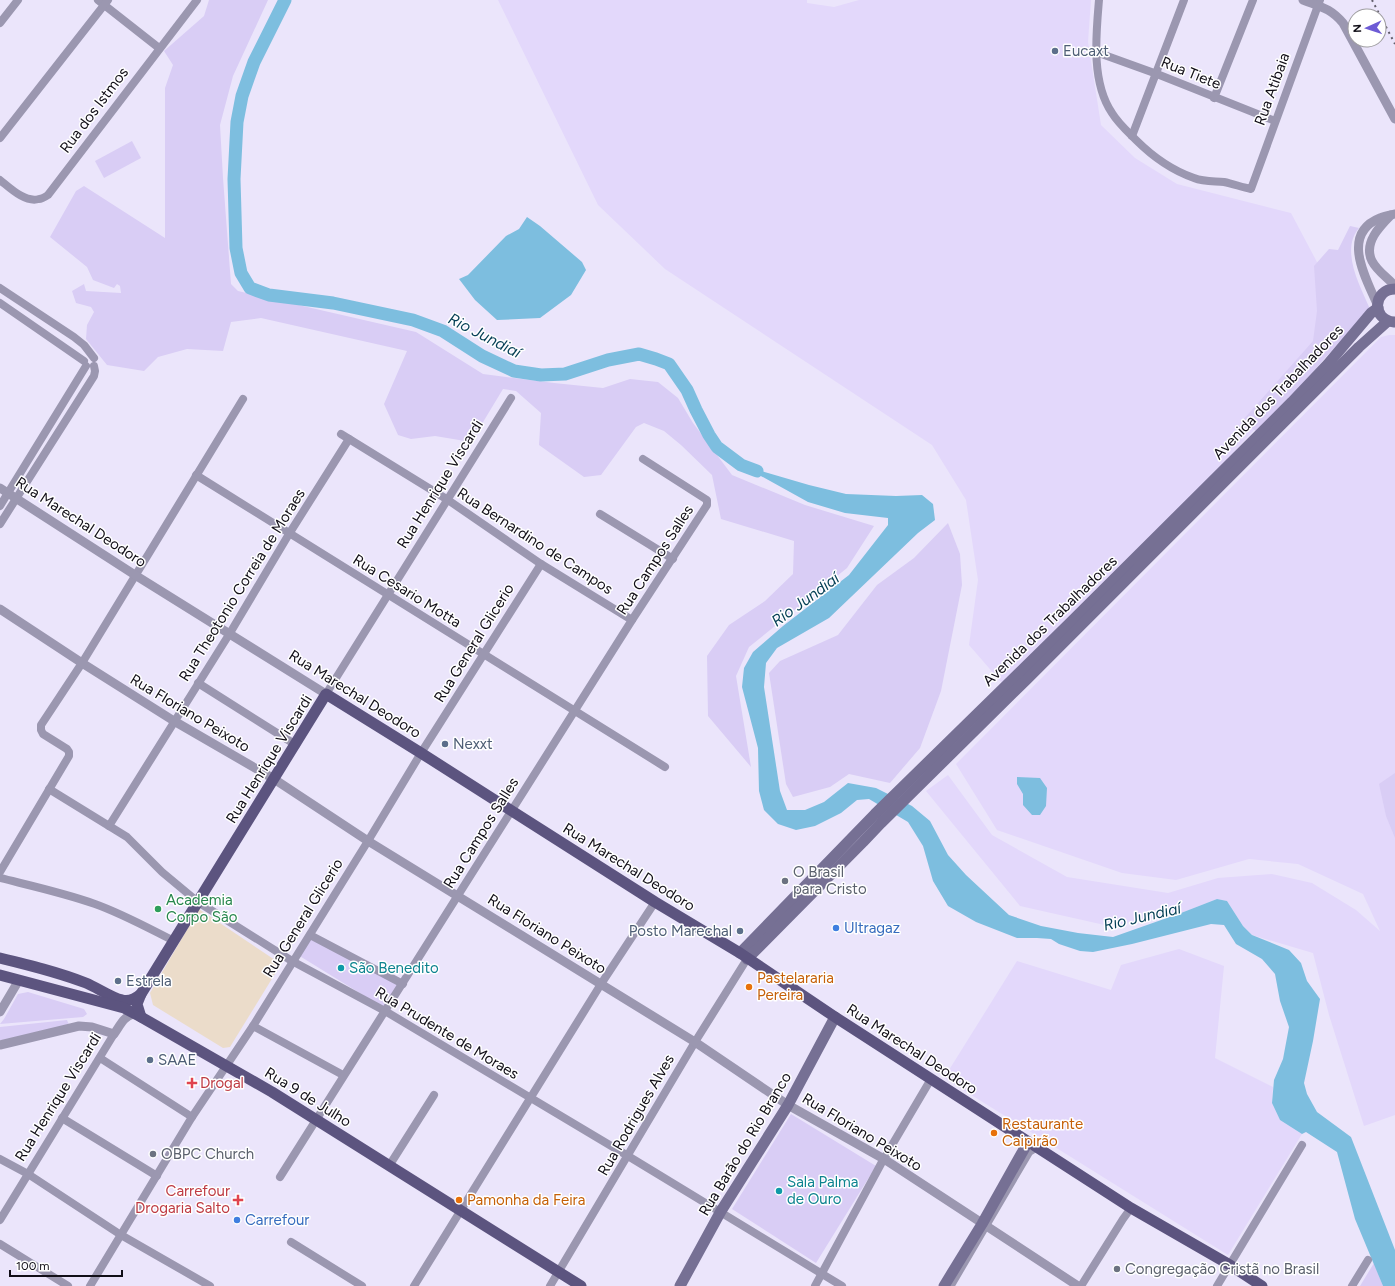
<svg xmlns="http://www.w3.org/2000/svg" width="1395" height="1286" font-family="Figtree,sans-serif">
<rect width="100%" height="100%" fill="#ebe5fb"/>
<g fill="#e3d8fb">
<polygon points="498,0 807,0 807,3 834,7 859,0 1091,0 1088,42 1101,125 1135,158 1177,184 1291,213 1318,264 1330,347 1215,473 1002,683 969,645 978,580 966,500 932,445 665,269 598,205"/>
<polygon points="1389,335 1395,335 1395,1115 1364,1126 1329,1015 1313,953 1252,935 1243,926 1227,901 1217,899 1181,913 1109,926 1020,906 926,791 948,775 992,835 1067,877 1168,893 1218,878 1272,874 1312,883 1356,910 1380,931 1363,894 1298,864 1249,859 1176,880 1122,873 997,830 956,764 1381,337"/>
<polygon points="1179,949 1224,966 1215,1058 1273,1087 1272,1103 1280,1120 1302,1134 1228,1255 944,1078 1017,961 1111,990 1121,965"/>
</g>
<polygon fill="#ebdcca" points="199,909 281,964 230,1047 223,1048 153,1005 150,993"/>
<g fill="#d9cdf5">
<polygon points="209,0 268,0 233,76 220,125 223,178 231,284 238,291 416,332 483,374 554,383 603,388 630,379 658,382 678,398 693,423 732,475 805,505 874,526 847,568 749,647 736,676 751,767 708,716 707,656 729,625 765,601 793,574 794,541 721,519 712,475 681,445 664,431 644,423 636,427 601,475 584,477 539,445 541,413 516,391 503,389 471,442 435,436 411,439 398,435 384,404 407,351 261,318 231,322 223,351 187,349 158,357 144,371 107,365 86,339 87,325 94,312 91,307 76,303 72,291 84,284 86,291 121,293 120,286 117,284 114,288 93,280 87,267 50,237 76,191 84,186 165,238 165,88 173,65 164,51 204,16"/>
<polygon points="132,141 141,158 104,178 95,161"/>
<path d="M1350,226L1359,228C1340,250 1360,286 1370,309L1325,358L1260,434L1242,421L1313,341L1317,311L1314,266L1329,249L1338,250Z"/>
<polygon points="948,523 960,554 962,585 941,691 920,748 890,783 849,774 830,787 793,797 786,784 769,673 780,661 838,635 877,585 914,558"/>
<polygon points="1395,773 1395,838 1386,816 1379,784"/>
<polygon points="310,935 398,985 384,1008 298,955"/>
<polygon points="28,992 84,1009 87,1014 83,1017 0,1024 4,1019 18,994"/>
<polygon points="67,1020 69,1025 6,1040 0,1040 0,1027"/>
<polygon points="791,1114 876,1166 816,1263 732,1209"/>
<polygon points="1374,1263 1383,1286 1360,1286"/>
</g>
<g fill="#7dbedf">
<polygon points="527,217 540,226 582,262 586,270 571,295 540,318 497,320 475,300 459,279 468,275 506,236 519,229"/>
<polygon points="741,465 809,485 846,494 896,496 922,495 933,504 935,520 918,533 829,618 777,648 766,663 764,687 780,791 787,810 805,810 824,802 848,783 876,788 912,806 930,821 948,855 966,875 1009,915 1041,926 1078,933 1113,937 1181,913 1217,899 1227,901 1243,926 1252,935 1289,950 1301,963 1307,981 1320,999 1313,1041 1304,1083 1307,1094 1317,1112 1351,1137 1395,1250 1395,1286 1383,1286 1355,1219 1337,1152 1306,1132 1302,1134 1280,1120 1272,1103 1274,1080 1283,1059 1289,1027 1280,1001 1275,974 1262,959 1236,944 1224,925 1211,924 1132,944 1093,952 1080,951 1059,944 1051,939 1037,938 1017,938 976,922 948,906 933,881 923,846 908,822 869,799 857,800 841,813 815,826 796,830 778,824 764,810 759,791 758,748 742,687 744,668 753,652 783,626 849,575 888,525 888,518 845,513 808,502"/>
<polygon points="1017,777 1040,778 1047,788 1046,806 1040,815 1032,815 1023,805 1023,794 1017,784"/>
</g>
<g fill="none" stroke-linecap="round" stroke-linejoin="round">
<polyline stroke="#7dbedf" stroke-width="13" points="285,0 254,62 242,96 237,122 234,179 236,248 241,273 250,288 269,295 333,303 413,320 443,331 482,356 514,371 541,375 565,374 608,360 639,354 656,359 669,364 687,390 696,410 709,435 717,447 741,465 757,471"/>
<polyline stroke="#9b97b0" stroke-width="5.5" points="952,1286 1030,1153 1038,1148"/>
<g stroke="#9b97b0" stroke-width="8">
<polyline points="98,0 159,48"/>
<path d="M1099,0C1096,35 1091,82 1112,113C1118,123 1128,132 1136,140C1154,158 1171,170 1194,178C1204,182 1214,181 1224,182C1233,184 1242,187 1251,189L1320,0"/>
<polyline points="0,23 18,0"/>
<polyline points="1096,52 1157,74 1275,121"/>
<polyline points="1214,98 1253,0"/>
<polyline points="1132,136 1184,0"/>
<polyline points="0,138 108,0"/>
<path d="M0,180C10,188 25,203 39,199C42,199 45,197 48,195L197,0"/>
<polyline points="0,288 74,337 84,345 94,358"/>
<polyline points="0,303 84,361"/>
<polyline points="341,434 448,500 541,564 632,620"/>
<polyline points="196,475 665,767"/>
<polyline points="0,506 86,366"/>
<polyline points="600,514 673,559"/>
<polyline points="0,524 94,376 95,371 94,366"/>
<polyline points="198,683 296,745"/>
<polyline points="326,694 511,398"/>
<polyline points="49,789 127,837 162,872 198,902 292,961 385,1011 628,1156 842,1286"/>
<polyline points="109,826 230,633 289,534 349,439"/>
<polyline points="0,872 69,756 69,752 67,749 43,734 41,730 41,725 82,663 243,399"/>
<path d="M0,878C32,886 64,893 95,904C123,914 148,928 174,941"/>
<polyline points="310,935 403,984"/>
<polyline points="253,1026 343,1075"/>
<polyline points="100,1058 192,1117"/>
<polyline points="62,1118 157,1176"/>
<polyline points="0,1159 28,1174 121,1235 210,1286"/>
<polyline points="389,1166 434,1095"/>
<polyline points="280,1177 632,620 707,505 707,500 643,459"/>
<polyline points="0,1220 114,1034"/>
<polyline points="291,1242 362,1286"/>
<polyline points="0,1244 68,1286"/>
<polyline points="90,1286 192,1117 253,1026 368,841 421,753 541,564"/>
<polyline points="414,1286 601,984 655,902"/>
<polyline points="550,1286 695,1042 747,959"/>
<polyline points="815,1286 882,1162 931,1079"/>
<polyline points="1081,1286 1123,1219 1131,1208"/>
<polyline points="1217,1286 1302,1145"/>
<polyline points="1352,1286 1368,1260"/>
</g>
<g stroke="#9b97b0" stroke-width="9">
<path d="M1303,0C1321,7 1330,8 1343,23L1395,119"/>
<path d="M1391,215C1380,226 1363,243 1372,261C1377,271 1388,278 1395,286"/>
<path d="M1377,304C1366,278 1340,234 1380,218C1384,216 1390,215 1395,214"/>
<polyline points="0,488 135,575 326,694"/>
<polyline points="0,609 82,663 174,721 274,779 368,841 695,1042 788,1105 884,1159 1078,1286"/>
<polyline points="0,1012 19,980"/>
<path d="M0,1045L79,1026L92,1027L114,1034C120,1026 123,1017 133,1014"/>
</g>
<g stroke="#767094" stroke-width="11">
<path d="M1394,322C1371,320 1373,289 1395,289"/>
<polyline points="740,953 875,814 1071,622 1292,402 1328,364 1371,313 1378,308"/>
<polyline points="747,959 863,842 881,823 1026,680 1359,347 1388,321"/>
<polyline points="680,1286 721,1211 788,1105 835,1017"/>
<polyline points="944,1286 982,1224 1028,1142"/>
</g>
<g stroke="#5c547f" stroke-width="11">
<path d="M0,958C29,965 58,972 86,983C96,987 112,998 122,1000C129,1002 135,999 141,994"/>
<polyline points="0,975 124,1008 141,1017 272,1092 581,1286"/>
<polyline points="141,1017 137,1004 141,994 326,694 421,753 655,902 740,953 835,1017 1131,1208 1230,1265 1262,1286"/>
</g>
<polyline stroke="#615d6b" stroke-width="2" stroke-dasharray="2 4" stroke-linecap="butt" points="1372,0 1395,44"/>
</g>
<g fill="#5c6f8a" stroke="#fff" stroke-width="1.5">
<circle cx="1055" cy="51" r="4"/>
<circle cx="445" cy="744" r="4"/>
<circle cx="740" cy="931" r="4"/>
<circle cx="118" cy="981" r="4"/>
<circle cx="150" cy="1060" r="4"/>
</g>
<g fill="#6b7280" stroke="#fff" stroke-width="1.5">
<circle cx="785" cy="881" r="4"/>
<circle cx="153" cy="1154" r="4"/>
<circle cx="1117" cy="1269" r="4"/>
</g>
<circle fill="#2e9e5b" stroke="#fff" stroke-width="1.5" cx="158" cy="909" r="4"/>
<g fill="#3f7fe0" stroke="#fff" stroke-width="1.5">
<circle cx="836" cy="928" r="4"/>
<circle cx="237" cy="1220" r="4"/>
</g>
<g fill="#0f9aa8" stroke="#fff" stroke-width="1.5">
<circle cx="341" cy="968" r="4"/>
<circle cx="779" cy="1191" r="4"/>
</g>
<g fill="#e8710a" stroke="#fff" stroke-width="1.5">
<circle cx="749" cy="987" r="4"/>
<circle cx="994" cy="1133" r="4"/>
<circle cx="459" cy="1200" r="4"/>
</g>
<g fill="#e0444e" stroke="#fff" stroke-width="1.5">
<path d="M190 1077h4v4h4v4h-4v4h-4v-4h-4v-4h4z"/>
<path d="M236 1194h4v4h4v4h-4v4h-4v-4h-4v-4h4z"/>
</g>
<g text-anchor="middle" stroke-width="3" stroke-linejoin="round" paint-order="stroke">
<g font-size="15" fill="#4e5e75" stroke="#fff" text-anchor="start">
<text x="1063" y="56">Eucaxt</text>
<text x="453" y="749">Nexxt</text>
<text x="732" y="936" text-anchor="end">Posto Marechal</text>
<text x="126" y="986">Estrela</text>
<text x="158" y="1065">SAAE</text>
</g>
<g font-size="15" fill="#110e17" stroke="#fff">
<text transform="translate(1191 73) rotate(22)" y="5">Rua Tiete</text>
<text transform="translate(1272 89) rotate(-70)" y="5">Rua Atibaia</text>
<text transform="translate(94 110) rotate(-53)" y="5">Rua dos Istmos</text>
<text transform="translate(1278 392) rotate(-46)" y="5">Avenida dos Trabalhadores</text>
<text transform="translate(440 484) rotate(-58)" y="5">Rua Henrique Viscardi</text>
<text transform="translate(81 522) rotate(33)" y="5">Rua Marechal Deodoro</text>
<text transform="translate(535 541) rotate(33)" y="5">Rua Bernardino de Campos</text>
<text transform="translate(655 560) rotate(-57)" y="5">Rua Campos Salles</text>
<text transform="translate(242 585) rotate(-58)" y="5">Rua Theotonio Correia de Moraes</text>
<text transform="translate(407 591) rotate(32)" y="5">Rua Cesario Motta</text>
<text transform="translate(1050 621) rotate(-44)" y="5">Avenida dos Trabalhadores</text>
<text transform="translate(474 643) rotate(-58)" y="5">Rua General Glicerio</text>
<text transform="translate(355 694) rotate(32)" y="5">Rua Marechal Deodoro</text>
<text transform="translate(190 713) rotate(31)" y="5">Rua Floriano Peixoto</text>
<text transform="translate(269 759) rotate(-58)" y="5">Rua Henrique Viscardi</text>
<text transform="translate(481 833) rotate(-58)" y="5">Rua Campos Salles</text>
<text transform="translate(629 867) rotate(32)" y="5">Rua Marechal Deodoro</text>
<text transform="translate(303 918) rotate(-58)" y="5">Rua General Glicerio</text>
<text transform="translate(547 934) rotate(32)" y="5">Rua Floriano Peixoto</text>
<text transform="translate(447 1033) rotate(31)" y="5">Rua Prudente de Moraes</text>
<text transform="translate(912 1049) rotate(33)" y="5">Rua Marechal Deodoro</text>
<text transform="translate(58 1097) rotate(-58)" y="5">Rua Henrique Viscardi</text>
<text transform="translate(308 1097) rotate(32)" y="5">Rua 9 de Julho</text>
<text transform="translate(636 1115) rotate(-60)" y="5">Rua Rodrigues Alves</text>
<text transform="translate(862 1132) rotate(31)" y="5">Rua Floriano Peixoto</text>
<text transform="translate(745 1144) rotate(-59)" y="5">Rua Barão do Rio Branco</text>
</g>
<g font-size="15" fill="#5b616d" stroke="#fff" text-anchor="start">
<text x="793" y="877">O Brasil<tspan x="793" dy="17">para Cristo</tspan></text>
<text x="161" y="1159">OBPC Church</text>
<text x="1125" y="1274">Congregação Cristã no Brasil</text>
</g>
<g font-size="15" fill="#27864d" stroke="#fff" text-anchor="start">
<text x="166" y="905">Academia<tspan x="166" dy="17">Corpo São</tspan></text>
</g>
<g font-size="15" fill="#366cbe" stroke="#fff" text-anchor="start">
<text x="844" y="933">Ultragaz</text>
<text x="245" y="1225">Carrefour</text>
</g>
<g font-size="15" fill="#0d838f" stroke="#fff" text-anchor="start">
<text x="349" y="973">São Benedito</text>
<text x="787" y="1187">Sala Palma<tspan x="787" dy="17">de Ouro</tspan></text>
</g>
<g font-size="15" fill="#c56008" stroke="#fff" text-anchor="start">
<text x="757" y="983">Pastelararia<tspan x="757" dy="17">Pereira</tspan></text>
<text x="1002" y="1129">Restaurante<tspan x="1002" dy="17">Caipirão</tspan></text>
<text x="467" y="1205">Pamonha da Feira</text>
</g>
<g font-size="15" fill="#be3a42" stroke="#fff" text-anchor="start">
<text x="200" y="1088">Drogal</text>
<text x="230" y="1196" text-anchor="end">Carrefour<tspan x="230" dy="17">Drogaria Salto</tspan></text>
</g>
<g font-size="16" font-style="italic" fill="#043e55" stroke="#fff">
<text transform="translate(485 335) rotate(27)" y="6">Rio Jundiaí</text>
<text transform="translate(805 599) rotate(-36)" y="6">Rio Jundiaí</text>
<text transform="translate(1142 916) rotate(-13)" y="6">Rio Jundiaí</text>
</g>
</g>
<g transform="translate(1367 28) rotate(267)"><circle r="19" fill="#ffffff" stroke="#a09fa2"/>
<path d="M0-3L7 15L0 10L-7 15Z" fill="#6d5bd5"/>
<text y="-6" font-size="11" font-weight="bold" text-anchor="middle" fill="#110e17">N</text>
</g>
<path d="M10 1270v6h112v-6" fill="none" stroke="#110e17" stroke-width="2"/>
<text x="16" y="1270" font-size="12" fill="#110e17" stroke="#ffffff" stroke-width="3" paint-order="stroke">100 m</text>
</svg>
